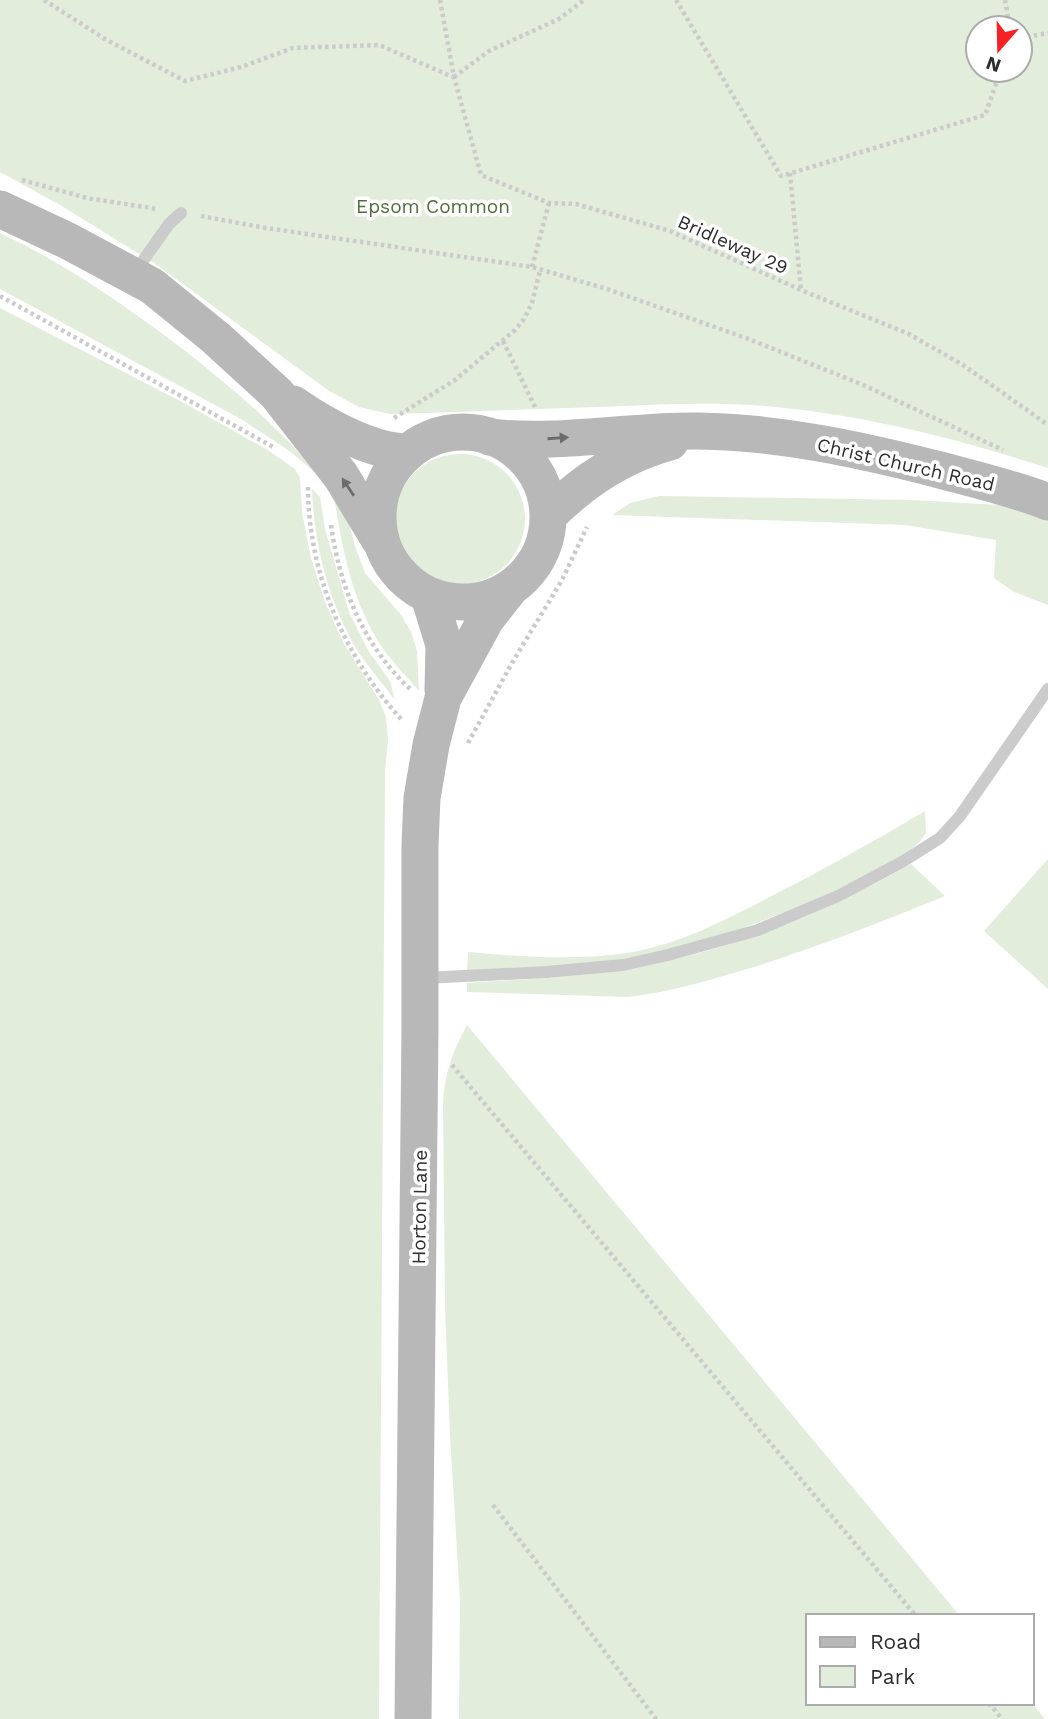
<svg xmlns="http://www.w3.org/2000/svg" width="1048" height="1719" font-family="'Work Sans',sans-serif">
<rect width="100%" height="100%" fill="#fff"/>
<g fill="#e3eddb" fill-rule="evenodd">
<path d="M0,0H1048V468C952,437 853,412 752,405C700,402 649,405 598,407C528,409 459,412 390,414L359,407L329,391L157,265L60,205L0,172ZM978,28H1020V70H978Z"/>
<path d="M0,233C66,264 126,306 184,350C232,388 277,425 316,473L288,450L241,419L0,289Z"/>
<polygon points="0,308 184,403 266,449 295,469 300,478 302,512 311,558 325,602 343,642 379,700 386,717 388,741 385,771 379,1719 0,1719"/>
<circle cx="460" cy="519" r="65"/>
<path d="M312,489L320,497L325,529L349,612L369,652L390,681L395,700C383,684 370,669 359,653C329,605 314,545 312,489Z"/>
<polygon points="659,496 913,500 1015,506 1048,512 1048,605 1014,592 994,578 996,540 905,525 612,515 630,503"/>
<path d="M334,497L348,520L356,549L365,573L402,616L411,632L417,651L419,691C407,677 394,664 384,650C352,604 343,551 334,497Z"/>
<path d="M925,811L926,833C910,858 873,872 847,885C773,919 696,949 615,961C566,968 516,968 467,971L468,952C522,957 578,961 633,952C678,944 721,922 762,901C817,873 871,843 925,811Z"/>
<polygon points="1048,859 1048,989 984,931"/>
<path d="M911,864L945,896C882,922 819,946 754,967C713,979 671,992 628,997L467,992V983C508,980 549,979 589,974C706,961 809,921 911,864Z"/>
<path d="M467,1025L960,1616H808V1703H1032L1045,1719H459L460,1600L450,1435L445,1307L443,1104C444,1075 453,1050 467,1025Z"/>
</g>
<g fill="none" stroke-linecap="round" stroke-linejoin="round">
<g stroke="#cbcbcb" stroke-width="4.5" stroke-dasharray="3.5 3.5" stroke-linecap="butt">
<polyline points="44,0 105,39 185,81 241,67 293,48 379,45 453,77"/>
<polyline points="440,0 454,77 481,175 549,203 576,204 670,231 801,290 909,334 963,365 1048,425"/>
<polyline points="676,0 781,176 985,115 1001,70"/>
<polyline points="1005,0 1010,28"/>
<polyline points="1020,38 1048,33"/>
<polyline points="454,77 489,51 559,19 584,0"/>
<polyline points="790,173 801,290"/>
<polyline points="22,180 87,198 157,209"/>
<polyline points="201,216 266,228 532,267 607,289 746,338 861,384 1003,450"/>
<polyline points="532,267 549,203"/>
<polyline points="0,296 275,448"/>
<polyline points="503,341 535,407"/>
<polyline points="394,418 455,380 515,330 524,319 532,303 540,271"/>
<path d="M308,487C308,573 345,658 402,720"/>
<path d="M331,525C340,589 364,646 411,690"/>
<polyline points="468,743 512,663 562,580 587,527"/>
<polyline points="452,1065 916,1616"/>
<polyline points="493,1505 656,1719"/>
<polyline points="989,1703 1002,1719"/>
</g>
<g stroke="#cbcbcb" stroke-width="12">
<polyline points="135,272 169,224 181,213"/>
<polyline points="424,978 547,972 623,965 668,955 758,930 840,895 902,862 940,838 960,816 1048,689"/>
</g>
<g stroke="#b8b8b8" stroke-width="37">
<polyline points="0,209 68,241 152,286 216,338 277,394 341,476 379,539"/>
<path d="M293,404C323,425 371,452 408,452"/>
<circle cx="463" cy="517" r="85"/>
<path d="M490,437C559,445 629,430 698,431C780,432 862,450 940,470C977,480 1013,488 1048,502"/>
<path d="M549,515C583,481 622,455 670,442"/>
<polyline points="429,596 444,645 443,690"/>
<polyline points="413,1719 420,1027 420,845 422,798 431,745 443,698 486,619 508,591"/>
</g>
</g>
<defs><path id="oneway-solid" d="M-6-.8H1V-3.2L6.5 0L1 3.2V.8H-6Z" transform="scale(1.75)"/></defs>
<g fill="#6c6c6c">
<use href="#oneway-solid" transform="translate(558 438) rotate(-4)"/>
<use href="#oneway-solid" transform="translate(348 487) rotate(-124)"/>
</g>
<g text-anchor="middle" stroke-width="7" stroke-linejoin="round" paint-order="stroke">
<g font-size="19" fill="#4e6e38" stroke="#fff">
<text x="433" y="213">Epsom Common</text>
</g>
<g font-size="19" fill="#2e2e2e" stroke="#fff">
<text transform="translate(733 244) rotate(24)" y="7">Bridleway 29</text>
<text transform="translate(906 464) rotate(13)" y="7">Christ Church Road</text>
<text transform="translate(419 1207) rotate(-89)" y="7">Horton Lane</text>
</g>
</g>
<rect x="806" y="1614" width="228" height="91" fill="#ffffff" stroke="#ababab" stroke-width="2"/>
<rect x="820" y="1637" width="35" height="10" fill="#b8b8b8" stroke="#ababab" stroke-width="2"/>
<text x="870" y="1649" font-size="21" fill="#2e2e2e">Road</text>
<rect x="820" y="1666" width="35" height="21" fill="#e3eddb" stroke="#ababab" stroke-width="2"/>
<text x="870" y="1684" font-size="21" fill="#2e2e2e">Park</text>
<g transform="translate(999 49) rotate(200)"><circle r="33" fill="#ffffff" stroke="#ababab" stroke-width="2"/>
<path d="M0-5L12 26L0 18L-12 26Z" fill="#f52123"/>
<text y="-10" font-size="19" font-weight="bold" text-anchor="middle" fill="#2e2e2e">N</text>
</g>
</svg>
